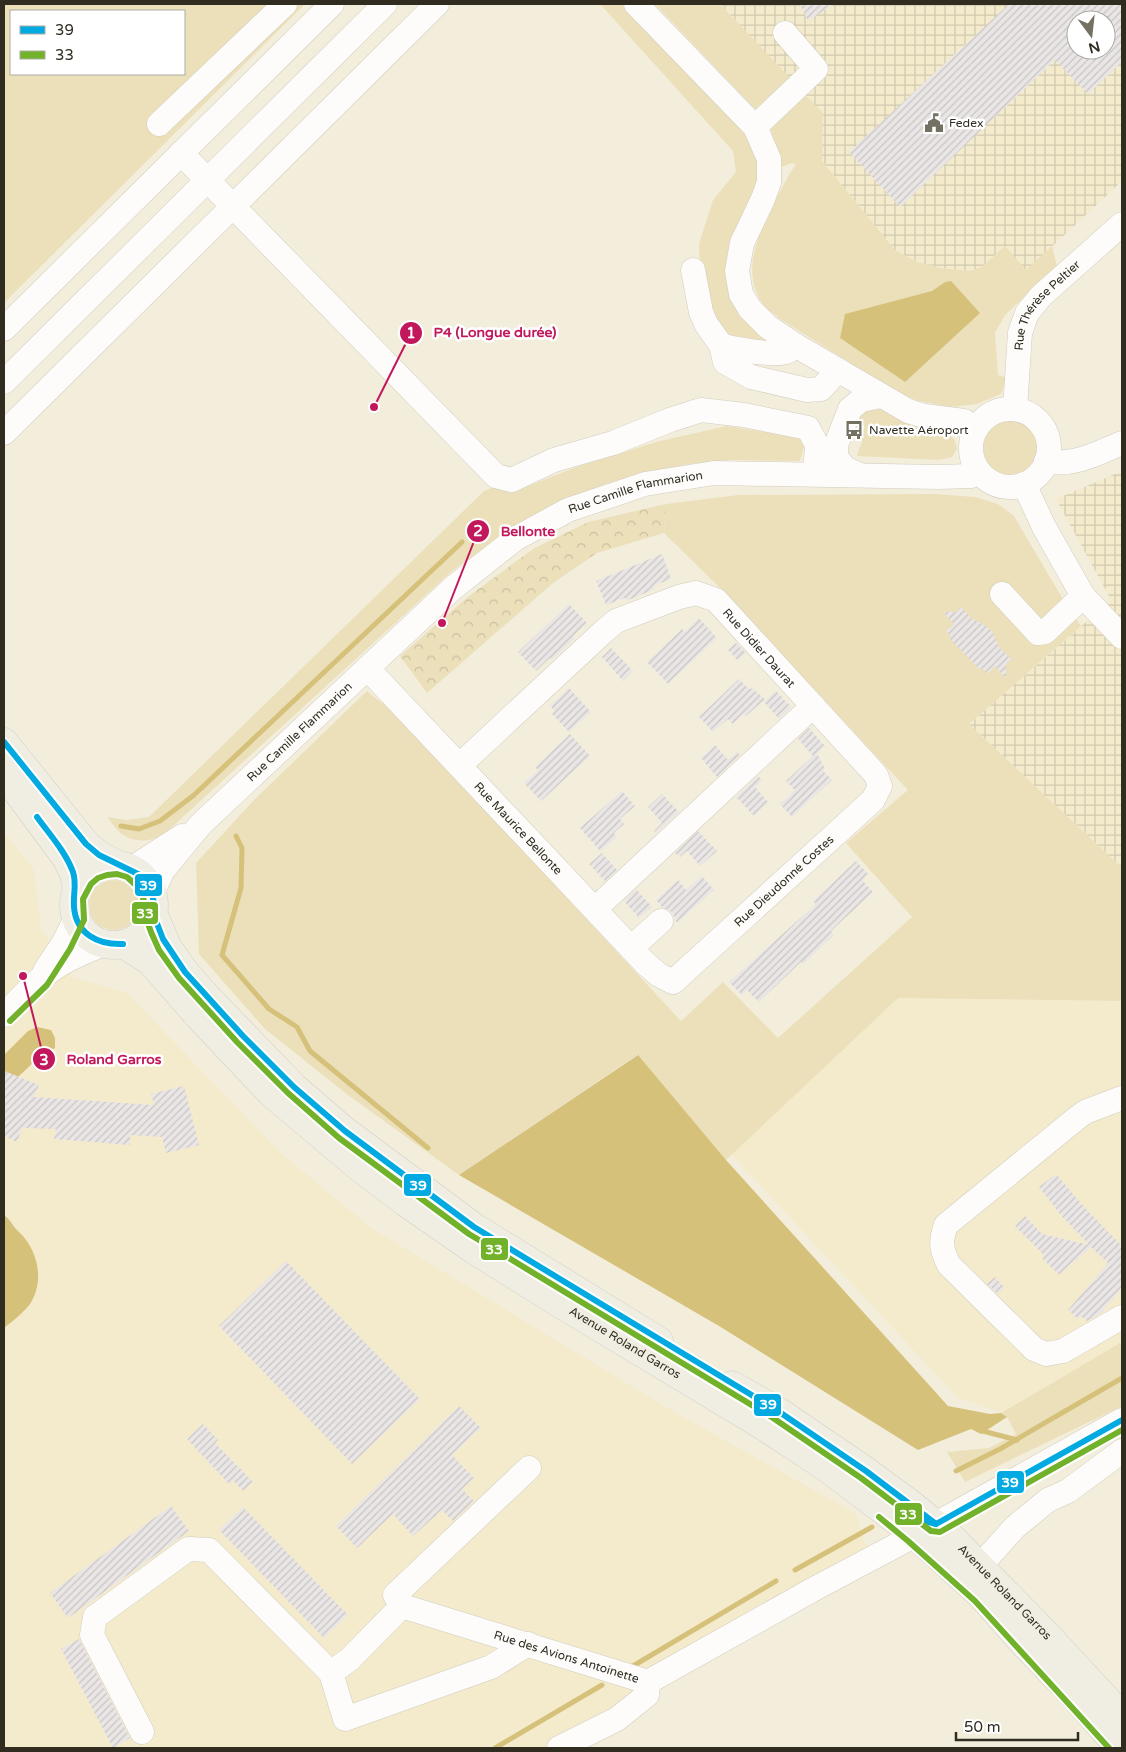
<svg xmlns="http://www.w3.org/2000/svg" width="1126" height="1752" font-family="'Varela Round',sans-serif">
<defs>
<pattern id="industrial-grid" width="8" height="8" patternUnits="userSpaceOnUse" patternTransform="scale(1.25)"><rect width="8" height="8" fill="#f4ebcd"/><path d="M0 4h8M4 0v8" fill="none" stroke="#d2cab0"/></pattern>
<pattern id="forest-crowns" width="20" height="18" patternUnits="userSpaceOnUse" patternTransform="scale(1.25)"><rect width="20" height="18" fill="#ebe0ba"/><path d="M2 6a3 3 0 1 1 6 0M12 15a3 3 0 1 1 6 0" fill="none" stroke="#cac0a0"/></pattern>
<pattern id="building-hatch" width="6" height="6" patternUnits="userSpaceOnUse" patternTransform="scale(1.25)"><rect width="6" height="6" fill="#eae6e5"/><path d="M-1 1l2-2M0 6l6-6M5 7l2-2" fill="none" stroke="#c9c5c4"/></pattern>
</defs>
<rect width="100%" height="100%" fill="#f3eedc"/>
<g fill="#f4ebcd">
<polygon points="4,832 34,870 41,929 73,977 127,993 282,1154 370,1227 671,1410 855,1513 871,1559 552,1748 4,1748"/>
<polygon points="898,998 1122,1001 1122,1342 1001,1413 957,1397 731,1154"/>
</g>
<g fill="url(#industrial-grid)" fill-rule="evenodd">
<path d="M720,4H1122V181L1026,271L1005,246L983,266L971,271L941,268L917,262L895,250L822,161V113ZM1076,20H1106V50H1076Z"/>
<polygon points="1122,471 1122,868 969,724 1111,600 1056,499"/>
</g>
<g fill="#ebe0ba" fill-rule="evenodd">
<path d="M4,4H305L4,303ZM11,11H184V74H11Z"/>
<polygon points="600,4 627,4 753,142 760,162 760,182 731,260 776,345 722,336 701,296 699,244 713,200 736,172 733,151"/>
<polygon points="655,4 720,4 791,79 755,109"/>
<path d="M803,93L823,113L822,161L895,250L917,262L941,268L971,271L983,266L1005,246L1026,270L1052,246L1057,266L1005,315L995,333L998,375L1007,378L1001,394L977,404L950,407L919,401L895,391L780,319C774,314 766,309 762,303C741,271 758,235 773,205C780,191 787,177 796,164L791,163L782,167L769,124ZM945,282L905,382L840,338L933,291Z"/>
<polygon points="866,405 883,409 946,432 954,439 957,448 952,457 939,460 857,456 862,441 860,439 865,426 858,423"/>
<circle cx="1010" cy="447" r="28"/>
<path d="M727,426L799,437L805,443L800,461L730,460L689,464L649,472L605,484L564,501L511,528L451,572L162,836C151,841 135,843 123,835C117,831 112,823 107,817L127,820L149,817L484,491L494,487L511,493L579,466L660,441Z"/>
<polygon points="935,494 975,497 998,504 1014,516 1064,601 1081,626 969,724 1122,868 1122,1001 898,998 726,1160 637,1055 459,1175 348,1095 265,1029 199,954 196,863 255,799 367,691 399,717 681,1021 723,982 778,1038 912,917 846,843 908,790 720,588 664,533 666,504 738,495"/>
<circle cx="114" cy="905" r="25"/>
<polygon points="1122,1342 1122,1406 965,1482 947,1452 989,1448 1016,1434 1007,1417 1001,1413"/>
</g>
<polygon fill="url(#forest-crowns)" points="666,504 664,533 597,553 553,583 427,693 400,656 469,596 533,549 588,522"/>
<g fill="#d6c17b">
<polygon points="951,281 980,313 905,382 840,338 845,314 932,291 945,282"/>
<polygon points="37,1027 51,1030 55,1038 55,1048 38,1058 18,1077 4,1071 4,1055 28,1031"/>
<polygon points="638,1055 726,1160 948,1406 990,1414 1001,1413 1007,1417 981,1434 971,1429 918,1450 719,1326 459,1175"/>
<path d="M4,1215C11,1220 13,1227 19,1232C38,1250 45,1281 30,1304C23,1313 13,1321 4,1328Z"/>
</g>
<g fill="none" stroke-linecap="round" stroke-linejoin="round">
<g stroke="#d6c17b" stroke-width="5">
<polyline points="121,826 139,829 160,821 194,795 462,542"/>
<polyline points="236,836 242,848 241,888 222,955 269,1009 297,1027 310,1051 428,1148"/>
<polyline points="979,1430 1017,1440"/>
<polyline points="956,1471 1000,1449 1122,1378"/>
<polyline points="795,1570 872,1527"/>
<polyline points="633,1666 776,1581"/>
<polyline points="495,1748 602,1685"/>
</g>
</g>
<g fill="url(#building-hatch)" fill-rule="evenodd">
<polygon points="800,4 834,4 808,21"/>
<path d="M1009,4H1118L1122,9V62L1088,94L1055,60L900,207L849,152ZM1076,20H1106V50H1076Z"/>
<polygon points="662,554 671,579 653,586 655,589 626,601 625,598 606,605 596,581"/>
<polygon points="569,604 587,623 573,636 575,638 552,660 550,658 536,671 518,652"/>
<polygon points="961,607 972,619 986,626 993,633 999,647 1011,659 1006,664 1006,678 995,666 987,674 983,669 979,669 950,639 950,635 946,631 954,624 943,612 956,612"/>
<polygon points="699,618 717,638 668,684 647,662 682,629 685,632"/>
<polygon points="736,643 746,653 738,661 728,650"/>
<polygon points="611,648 633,671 623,681 602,657"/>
<polygon points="739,679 748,688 753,689 765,699 746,716 743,714 733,724 728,719 713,732 699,717"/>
<polygon points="569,688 591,712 569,732 552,714 555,711 550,706"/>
<polygon points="776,691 791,707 779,719 764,702"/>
<polygon points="809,728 825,746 817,753 824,767 824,772 832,780 792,817 780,804 795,790 786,781 813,756 798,739"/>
<polygon points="570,734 590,756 541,801 524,783 538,770 535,767"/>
<polygon points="715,745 728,760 737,752 740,755 717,777 701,758"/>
<polygon points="758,776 762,780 755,787 768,802 754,816 736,797"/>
<polygon points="622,791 635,806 620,819 624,824 614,833 617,837 600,851 580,828"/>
<polygon points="662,794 679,812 656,833 654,831 662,823 648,807"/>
<polygon points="698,831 717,851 700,866 687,851 680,857 675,853"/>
<polygon points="602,853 617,870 605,881 589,864"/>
<polygon points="856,861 868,874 862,880 873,892 831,931 834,935 803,964 801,962 759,1002 747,990 742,995 729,982 816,904 813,901"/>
<polygon points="702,876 714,890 677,923 672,912 663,908 656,900 678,880 686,890"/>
<polygon points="636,889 652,907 639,918 624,901"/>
<polygon points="4,1071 39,1085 34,1097 154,1105 151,1094 184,1086 199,1145 166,1153 162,1137 130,1135 130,1145 54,1139 56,1129 22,1128 17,1142 4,1136"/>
<polygon points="1056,1174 1085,1208 1122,1246 1122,1288 1100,1314 1087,1321 1081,1316 1078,1319 1068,1310 1108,1263 1091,1247 1059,1275 1042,1258 1045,1256 1015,1226 1025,1216 1042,1234 1089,1245 1060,1214 1039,1187"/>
<polygon points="286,1261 420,1399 352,1464 219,1326"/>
<polygon points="995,1277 1004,1287 998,1294 987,1284"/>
<polygon points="459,1406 481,1428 452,1455 474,1478 462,1489 474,1501 453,1521 442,1510 413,1536 393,1514 357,1548 336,1526"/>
<polygon points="203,1424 218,1440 215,1443 253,1482 243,1491 233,1480 229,1484 187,1439"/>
<polygon points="171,1506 189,1531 68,1618 50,1593"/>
<polygon points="243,1507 348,1615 324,1638 219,1530"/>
<polygon points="79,1639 130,1738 113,1748 61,1649"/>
</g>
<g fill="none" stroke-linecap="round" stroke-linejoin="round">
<g stroke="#d0ccbe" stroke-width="25">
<g id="minor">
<polyline points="636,4 755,127 769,159 769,182 763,199 742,243 737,271 741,294 750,309 768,327 795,345 908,411 924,416 964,421 976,429"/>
<polyline points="159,124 285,4"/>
<polyline points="755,127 816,69 785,33"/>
<polyline points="181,153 496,476 512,480 554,460 613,443 670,420 701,410 744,415 808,428 817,445 815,474"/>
<polyline points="693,270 701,312 706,324 721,345 725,362 751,377 807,390 821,389 838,370"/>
<polyline points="4,329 332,4"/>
<path d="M721,345C733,349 773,356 786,352C790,351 792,348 795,345"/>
<polyline points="4,382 385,4"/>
<path id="s1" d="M1015,409L1020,333L1027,313L1041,296L1122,224"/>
<circle cx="1010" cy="448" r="39"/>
<polyline points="4,433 437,4"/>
<path d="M1046,461C1073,467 1098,453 1122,443"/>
<polyline points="860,475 845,468 836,457 836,445 850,409 861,400 881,396"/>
<polyline points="1024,484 1044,527 1083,596 1122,637"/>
<polyline points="1002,594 1038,633 1045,632 1083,596"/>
<path id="s2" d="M368,669L646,964L659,975L673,982L873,800L880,786L876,775L716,600L696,593L679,597L616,621L603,632L460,765"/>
<polyline points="131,869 182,836"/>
<path id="s3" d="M152,894L163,870L201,824L453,588L515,539L568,510L645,484L714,473L938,477L971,476L979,472"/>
<polyline points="595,909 813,706"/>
<polyline points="631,948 661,921"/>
<polyline points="45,971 63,944 76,918"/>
<path d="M4,1015C16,1003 27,990 40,979C58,963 81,953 104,944"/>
<path d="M1122,1098L1085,1112L1077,1118L946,1225C940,1242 941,1249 949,1265L1034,1349L1046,1354L1063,1351L1122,1317"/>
<polyline points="920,1519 928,1524 936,1524 1122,1420"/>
<polyline points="980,1566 1015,1527 1048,1500 1068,1491 1122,1451"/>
<polyline points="402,1606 395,1595 529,1468"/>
<path id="s4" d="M331,1673L350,1659L402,1606L648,1682L814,1589L910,1538L914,1534L926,1535L931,1539"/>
<polyline points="142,1732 92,1635 95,1617 188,1549 209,1550 331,1673 345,1719 491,1667 528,1644"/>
<polyline points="559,1748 617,1719 647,1695 648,1682"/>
</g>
</g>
<g stroke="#d2cec6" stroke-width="29">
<g id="major">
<polyline points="4,742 86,844 99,855 118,865"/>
<polyline points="4,774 67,859 74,874 77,889"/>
<circle cx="114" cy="905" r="40"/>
<polyline points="153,913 167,946 185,972 208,998 294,1087 345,1131 474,1227 659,1341"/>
<path id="s5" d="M123,944L150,961L201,1019L272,1094L360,1168L405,1202L474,1250L559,1303L765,1427L827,1468L914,1534L981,1595L1024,1644L1068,1689L1120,1748"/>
<path id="s6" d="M732,1385L778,1411L866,1471L912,1505L950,1536L1046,1634L1122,1716"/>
</g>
</g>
<use href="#minor" stroke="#fdfcfa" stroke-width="24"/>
<use href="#major" stroke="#f0ede3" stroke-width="28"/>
<g stroke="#fff" stroke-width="10">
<g id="bus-1">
<polyline points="4,742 86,844 99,855 140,875 148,884 152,894 154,903 153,913 163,939 185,972 243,1036 294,1087 345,1131 474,1227 778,1411 866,1471 936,1524"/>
<path d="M37,817C50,835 65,851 73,872C77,884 73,894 74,907C76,934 98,945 123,944"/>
<polyline points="898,1505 921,1520 936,1524 1122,1420"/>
</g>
</g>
<g stroke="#fff" stroke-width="10">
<g id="bus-2">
<polyline points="10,1021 47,985 70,949 84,920 83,899 91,884 98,878 107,875 117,874 127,877 140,889 145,904 145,915 151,932 159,950 179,978 237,1042 288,1093 339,1138 469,1234 773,1418 861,1478 931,1531 940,1532 1122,1430"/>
<polyline points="879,1517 908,1541 975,1601 1109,1748"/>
</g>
</g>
<use href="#bus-1" stroke="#02aae1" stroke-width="6"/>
<use href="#bus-2" stroke="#72b12a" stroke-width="6"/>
</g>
<defs>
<g id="civic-bare" transform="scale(1.5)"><path d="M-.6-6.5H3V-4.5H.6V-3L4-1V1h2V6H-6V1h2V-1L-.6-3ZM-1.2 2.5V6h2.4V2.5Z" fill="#747062" stroke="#fff" stroke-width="2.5" paint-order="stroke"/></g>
<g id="bus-bare" transform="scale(1.5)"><path d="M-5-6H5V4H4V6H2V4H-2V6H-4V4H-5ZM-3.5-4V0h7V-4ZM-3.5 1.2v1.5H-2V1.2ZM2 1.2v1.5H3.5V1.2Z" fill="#747062" stroke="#fff" stroke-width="2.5" paint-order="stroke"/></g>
</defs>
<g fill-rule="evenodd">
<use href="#civic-bare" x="934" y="123"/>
<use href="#bus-bare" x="854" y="430"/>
</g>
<g text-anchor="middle" stroke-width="5" stroke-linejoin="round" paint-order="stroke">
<g font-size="12" fill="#302c20" stroke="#fff" text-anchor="start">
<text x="949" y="127">Fedex</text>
<text x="869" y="434">Navette Aéroport</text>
</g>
<g font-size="12" fill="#302c20" stroke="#fff">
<text dy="4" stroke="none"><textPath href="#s1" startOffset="114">Rue Thérèse Peltier</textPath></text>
<text dy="4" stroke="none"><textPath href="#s3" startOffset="641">Rue Camille Flammarion</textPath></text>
<text transform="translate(759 648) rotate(48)" y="4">Rue Didier Daurat</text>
<text dy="4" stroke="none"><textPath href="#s3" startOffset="221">Rue Camille Flammarion</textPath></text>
<text dy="4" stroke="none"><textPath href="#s2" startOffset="219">Rue Maurice Bellonte</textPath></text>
<text dy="4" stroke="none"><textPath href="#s2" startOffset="588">Rue Dieudonné Costes</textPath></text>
<text dy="4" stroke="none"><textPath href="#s5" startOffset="645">Avenue Roland Garros</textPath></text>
<text dy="4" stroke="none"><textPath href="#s6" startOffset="344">Avenue Roland Garros</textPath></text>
<text dy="4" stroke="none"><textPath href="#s4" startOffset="270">Rue des Avions Antoinette</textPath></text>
</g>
</g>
<path fill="none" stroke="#c2185b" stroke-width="2" d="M374 407L411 333M442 623L478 531M23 976L44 1059"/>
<g fill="#c2185b" stroke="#fff" stroke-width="2">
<circle cx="374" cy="407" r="5"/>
<circle cx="442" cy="623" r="5"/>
<circle cx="23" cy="976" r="5"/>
<circle cx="411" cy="333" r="12"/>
<circle cx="478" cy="531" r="12"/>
<circle cx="44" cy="1059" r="12"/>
</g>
<g font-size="15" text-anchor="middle" font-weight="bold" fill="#fff">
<text x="411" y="338">1</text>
<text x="478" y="536">2</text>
<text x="44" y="1065">3</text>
</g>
<g font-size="14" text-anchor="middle" font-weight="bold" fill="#c2185b" stroke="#fff" stroke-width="5" stroke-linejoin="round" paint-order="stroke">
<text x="495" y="337">P4 (Longue durée)</text>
<text x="528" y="536">Bellonte</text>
<text x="114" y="1064">Roland Garros</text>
</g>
<g stroke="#fff" stroke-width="2">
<rect x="134" y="873" width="29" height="24" rx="5" fill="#02aae1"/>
<rect x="131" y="901" width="28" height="24" rx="5" fill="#72b12a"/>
<rect x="403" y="1173" width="29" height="24" rx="5" fill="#02aae1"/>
<rect x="480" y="1237" width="29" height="24" rx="5" fill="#72b12a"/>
<rect x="753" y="1393" width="29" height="24" rx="5" fill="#02aae1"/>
<rect x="996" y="1470" width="29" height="24" rx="5" fill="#02aae1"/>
<rect x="894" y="1502" width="29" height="24" rx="5" fill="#72b12a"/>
</g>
<g font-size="14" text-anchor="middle" font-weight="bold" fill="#fff">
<text x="148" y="890">39</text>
<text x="145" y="918">33</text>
<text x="418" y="1190">39</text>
<text x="494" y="1254">33</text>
<text x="768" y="1409">39</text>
<text x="1010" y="1487">39</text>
<text x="908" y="1519">33</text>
</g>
<rect width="1126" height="1752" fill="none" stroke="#302c20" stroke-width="10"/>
<rect x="10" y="10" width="175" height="65" fill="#ffffff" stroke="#acaba6"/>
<rect x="20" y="26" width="25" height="8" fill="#02aae1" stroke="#acaba6"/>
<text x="55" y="35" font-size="15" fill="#302c20">39</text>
<rect x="20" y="51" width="25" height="8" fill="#72b12a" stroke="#acaba6"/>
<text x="55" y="60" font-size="15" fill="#302c20">33</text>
<g transform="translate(1091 35) rotate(165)"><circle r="24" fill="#ffffff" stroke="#acaba6"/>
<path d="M0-4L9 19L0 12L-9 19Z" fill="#747062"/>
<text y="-8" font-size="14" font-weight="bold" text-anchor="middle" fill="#302c20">N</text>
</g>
<path d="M956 1732v8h122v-8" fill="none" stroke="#302c20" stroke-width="2.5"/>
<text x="964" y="1732" font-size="15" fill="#302c20" stroke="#ffffff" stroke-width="4" paint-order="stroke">50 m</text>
</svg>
